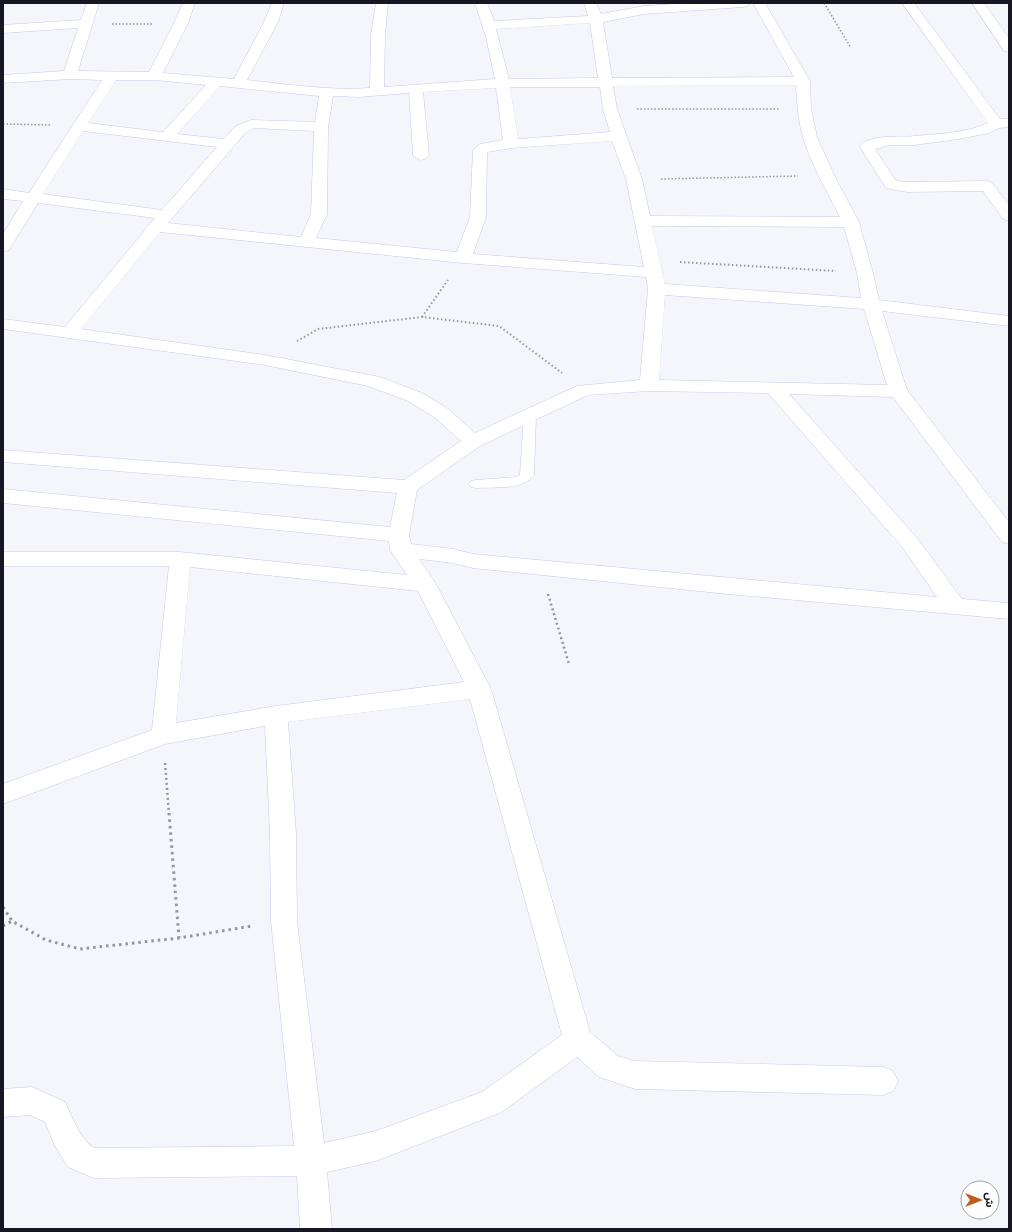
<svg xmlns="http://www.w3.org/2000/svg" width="1012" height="1232" font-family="Cabin,'Noto Sans Arabic',sans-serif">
<rect width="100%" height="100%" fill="#f5f5fc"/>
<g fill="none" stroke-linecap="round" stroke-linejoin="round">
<g stroke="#c9c8e9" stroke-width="1">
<path id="lane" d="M530,411L535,412L536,415L534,475C524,490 493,487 476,488L471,487L469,484L471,481L476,480L516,477L520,475L524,415L525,412Z"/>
</g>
<g stroke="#c9c8e9" stroke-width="1">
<g id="street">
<path d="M87,3H99L78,71L149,72L174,23L183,3H195L188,23L163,73L234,79L264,22L272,3H284L278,22L247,80C287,84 329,91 370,88L371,35L376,3H388L385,35L384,87L495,79L486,37L475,3H487L494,21L588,16L584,3H596L601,14L644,6L689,3H749L748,6L743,7L644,14L603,22L612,78L794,77L753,3H765L810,81L811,109L817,137L834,175L859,222L873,273L879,300L1009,316V326L882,311L907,390L1009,522V544L1002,542L893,397L789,394L917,538L962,599L1009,603V619L728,594L473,568L453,563L419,559L436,584L491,689L590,1032L618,1056L635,1061L883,1067L893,1071L898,1081L893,1091L883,1095L635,1089L599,1077L577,1057L502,1112L376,1161L327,1172L332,1229H300L297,1176L94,1178L68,1167L55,1146L45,1122L30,1115L3,1117V1089L32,1087L65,1102C72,1116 81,1142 95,1148L294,1146L271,921L270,834L265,726L165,744L3,804V784L152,730L169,566H3V552H180L407,575L390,550L389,541L3,503V489L390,527L397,493L3,462V450L404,480L461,441L433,416L408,401L368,386L265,365L3,329V319L65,327L155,218L38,203L9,250L3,252V234L23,201L3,199V189L29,193L102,80L70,79L3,83V75L64,71L78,28L3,33V25L81,20ZM590,23L598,78L509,79L496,29ZM116,80H154L206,85L163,132L88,123ZM796,85C797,103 798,120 803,137C811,165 827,191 840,217L650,216L642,179L617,109L613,86ZM220,86L319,96L315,122L251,120L236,126L224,139L177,134ZM510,87H600L603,109L610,132L518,139ZM496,88L503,140L480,144L473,150L470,217L457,252L316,238L327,214L328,127L333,96L359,97L409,93L413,155L416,158L421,160L426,158L429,155L423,92ZM254,128L314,131L311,214L301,237L168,223L246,132ZM83,131L217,147L162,210L43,194ZM612,141L626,179L644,267L473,254L486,217L487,152L511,148ZM652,226L844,227L857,273L861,298L665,284ZM160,232L463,263L646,277L648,289L640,380L577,386L475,433L447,408L422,393L380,377L265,355L81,329ZM665,295L864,309L887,385L659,380ZM649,391L768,393L903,548L937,597L473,554L453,549L411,544L409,535L417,490L480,446L588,395ZM190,567L418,591L464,682L276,706L176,723ZM470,699L562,1035L482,1092L376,1131L324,1143L297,921L296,834L288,722Z"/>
<path d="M902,3H914L1000,119H1009V127L999,128L989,133L959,139L914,145H889L875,149L896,181L907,182L987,181L992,183L1009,205V221L1003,219L983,191L907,192L886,188L860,147C869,133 901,138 915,136C938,134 967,133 988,123Z"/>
<polygon points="972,3 984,3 1009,38 1009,52 1004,51"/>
</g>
</g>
<g stroke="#96969f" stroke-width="1.5" stroke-dasharray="1.5 2" stroke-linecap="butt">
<polyline points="824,3 851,48"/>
<polyline points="112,24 153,24"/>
<polyline points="637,109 780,109"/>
<polyline points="3,124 50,125"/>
<polyline points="661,179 798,176"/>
</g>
<g stroke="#96969f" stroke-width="2" stroke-dasharray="1.5 2.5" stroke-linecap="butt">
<polyline points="680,262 836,271"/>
<polyline points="422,317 448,280"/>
<polyline points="297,341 318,329 422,317 499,326 562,373"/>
</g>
<g stroke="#96969f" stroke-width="2.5" stroke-dasharray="2 3" stroke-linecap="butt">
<polyline points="548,594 569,664"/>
<polyline points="165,763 169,814"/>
</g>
<g stroke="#96969f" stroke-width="3" stroke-dasharray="2.5 4" stroke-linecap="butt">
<polyline points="169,813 179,938"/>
<polyline points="3,907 12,921 46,940 80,949 179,938 252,926"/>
<polyline points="3,926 12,921"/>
</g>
<use href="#lane" fill="#fff" fill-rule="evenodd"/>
<use href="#street" fill="#fff" fill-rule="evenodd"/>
</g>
<rect width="1012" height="1232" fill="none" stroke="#171622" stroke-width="8"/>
<g transform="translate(980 1200) rotate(90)"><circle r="19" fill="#ffffff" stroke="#a2a2a7"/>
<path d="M0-3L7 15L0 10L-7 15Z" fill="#bf5d20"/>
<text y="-6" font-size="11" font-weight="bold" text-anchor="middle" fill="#171622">ش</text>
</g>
</svg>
